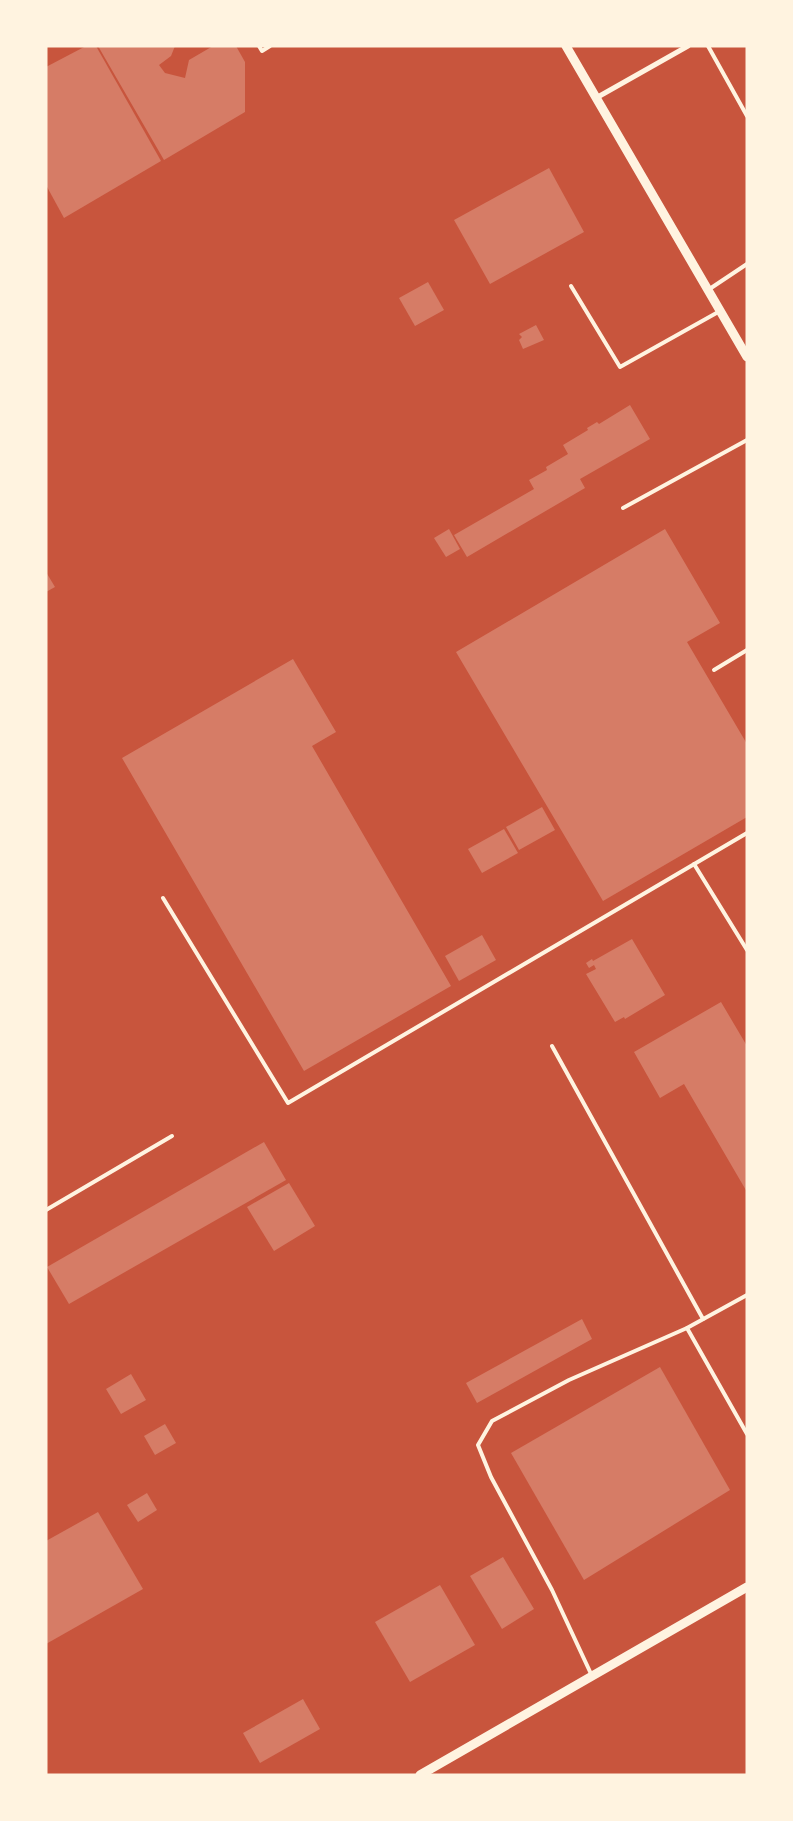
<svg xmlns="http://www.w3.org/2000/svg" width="793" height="1821" font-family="Commissioner,sans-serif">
<rect width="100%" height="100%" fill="#c8553d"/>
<g fill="#d67c66">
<polygon points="86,46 96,46 161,161 64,218 46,185 46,67"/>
<polygon points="98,46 175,46 171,56 159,65 165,73 185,78 189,60 213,46 236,46 245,62 245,112 164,160"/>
<polygon points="549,168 584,232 490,284 454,220"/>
<polygon points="428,282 444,310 415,326 399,298"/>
<polygon points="536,325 544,340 523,349 519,340 522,337 519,334"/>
<polygon points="630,405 650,439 580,479 585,488 467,557 454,535 534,489 529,480 547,470 546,467 568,454 563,445 588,430 587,428 597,422 599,424"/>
<polygon points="449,529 460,549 446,557 434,538"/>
<polygon points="665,529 720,623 687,642 747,744 747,817 603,901 456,652"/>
<polygon points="46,572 55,587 46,592"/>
<polygon points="293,659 336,732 312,746 451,986 304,1071 122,758"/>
<polygon points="542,807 555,830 519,850 506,827"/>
<polygon points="504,829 518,853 482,873 468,849"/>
<polygon points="482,935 496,960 459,981 445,956"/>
<polygon points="632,939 665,995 625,1019 624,1017 615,1022 586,974 596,969 594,965 589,968 586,963 592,959 593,961"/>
<polygon points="721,1002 747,1046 747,1192 684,1084 660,1098 634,1052"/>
<polygon points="264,1142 286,1180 69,1304 47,1267"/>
<polygon points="289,1183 315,1226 274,1251 247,1207"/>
<polygon points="582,1319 592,1339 477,1403 466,1383"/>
<polygon points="660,1367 730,1490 584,1580 511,1453"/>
<polygon points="131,1374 146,1400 121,1414 106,1389"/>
<polygon points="165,1424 176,1443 155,1455 144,1436"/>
<polygon points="147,1493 157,1510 138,1522 127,1505"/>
<polygon points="98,1512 143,1589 46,1644 46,1541"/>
<polygon points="503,1557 534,1609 502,1629 470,1576"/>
<polygon points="440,1585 475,1645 410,1682 375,1622"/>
<polygon points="303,1699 320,1729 260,1763 243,1733"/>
</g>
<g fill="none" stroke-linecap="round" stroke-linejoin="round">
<g stroke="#fff3e0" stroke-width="4">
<polyline points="259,46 262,51 270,46"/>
<polyline points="708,46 747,116"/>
<polyline points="571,286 620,367 720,311"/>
<polyline points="708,290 747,264"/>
<polyline points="623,508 747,440"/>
<polyline points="714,670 747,650"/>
<polyline points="694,864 747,950"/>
<polyline points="163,898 288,1103 747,833"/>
<polyline points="552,1046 703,1319"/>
<polyline points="46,1210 172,1136"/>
<polyline points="687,1328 747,1434"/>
<polyline points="592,1676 552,1590 491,1477 478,1445 492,1421 569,1380 687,1328 747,1295"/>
</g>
<polyline stroke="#fff3e0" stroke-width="5" points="596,98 688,46"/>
<g stroke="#fff3e0" stroke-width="9">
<polyline points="566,46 747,357"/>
<polyline points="420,1775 747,1587"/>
</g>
</g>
<rect width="793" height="1821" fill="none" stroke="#fff3e0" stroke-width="95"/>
</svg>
